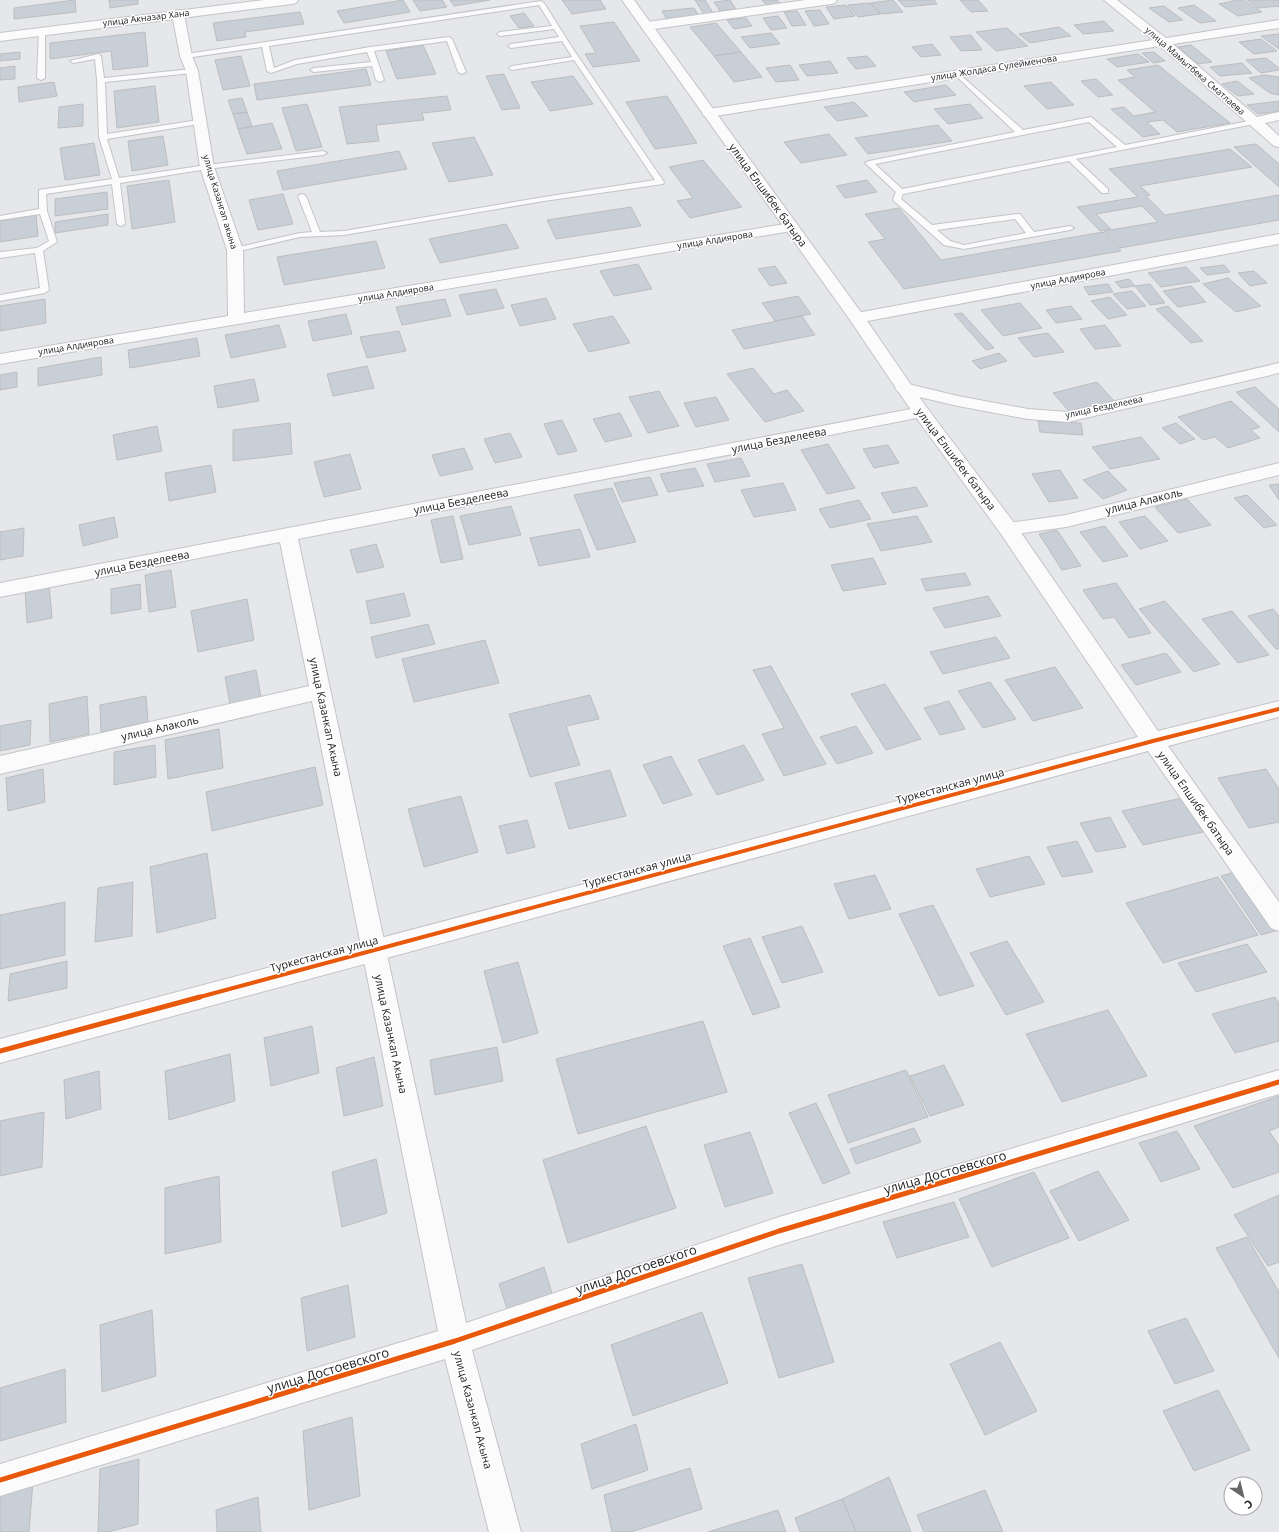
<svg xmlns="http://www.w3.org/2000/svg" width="1279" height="1532" font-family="'Open Sans',sans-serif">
<rect width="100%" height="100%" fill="#e5e7ea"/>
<g fill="#c8cfd6" stroke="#bcbdbf">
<polygon points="75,0 76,12 14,19 14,8"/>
<polygon points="109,0 138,0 138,4 110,8"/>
<polygon points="403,0 410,12 344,23 337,11"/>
<polygon points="413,0 442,0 447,7 420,11"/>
<polygon points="450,0 490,0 454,6"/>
<polygon points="562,0 600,0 606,9 572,14"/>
<polygon points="695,0 705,0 713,13 704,14"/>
<polygon points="730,0 736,9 720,11 714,2"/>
<polygon points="762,0 777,0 781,4 767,6"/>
<polygon points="893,0 903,12 881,14 871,3"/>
<polygon points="898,0 934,0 937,4 905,7"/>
<polygon points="960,0 978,0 988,11 971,12"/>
<polygon points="1238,0 1243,0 1262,12 1238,16 1219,4"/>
<polygon points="1247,0 1279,0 1279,6 1258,8"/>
<polygon points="870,3 880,14 858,17 848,5"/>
<polygon points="846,5 855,16 834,19 826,7"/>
<polygon points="1194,5 1216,21 1200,23 1178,8"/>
<polygon points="1164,6 1183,20 1169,22 1149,8"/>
<polygon points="694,8 699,16 667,20 662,11"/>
<polygon points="820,10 829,24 814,26 805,11"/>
<polygon points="797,11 806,25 792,26 784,12"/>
<polygon points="300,12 304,24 245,32 246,37 217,41 213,23"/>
<polygon points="524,13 534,26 519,28 510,16"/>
<polygon points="778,16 787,28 771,30 763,18"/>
<polygon points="746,18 752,26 734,29 727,20"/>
<polygon points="1104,21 1114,31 1083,34 1074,25"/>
<polygon points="614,22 640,61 593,67 585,54 596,53 580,26"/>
<polygon points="716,23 741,52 714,56 690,27"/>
<polygon points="1059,27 1071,36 1030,43 1019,34"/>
<polygon points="1007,28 1028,46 996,51 976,32"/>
<polygon points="145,32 148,66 113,70 111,51 50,59 50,43"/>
<polygon points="771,33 780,44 750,48 741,37"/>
<polygon points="1279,34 1279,49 1261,36"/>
<polygon points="971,35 982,50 961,51 950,37"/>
<polygon points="1261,39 1277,51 1254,54 1239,42"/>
<polygon points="932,44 941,55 921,57 912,47"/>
<polygon points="423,45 436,74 397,79 386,51"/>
<polygon points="1191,45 1212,62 1198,64 1178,47"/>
<polygon points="20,52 20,59 0,61 0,54"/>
<polygon points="741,52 762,77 734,82 714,56"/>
<polygon points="1154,52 1165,61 1153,63 1142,53"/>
<polygon points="1138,54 1149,62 1117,67 1107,59"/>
<polygon points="241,56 250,86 223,90 215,60"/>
<polygon points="867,56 876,66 856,69 847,58"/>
<polygon points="1266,58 1279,68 1279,70 1261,73 1246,60"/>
<polygon points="830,61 838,73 807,76 799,65"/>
<polygon points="1242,63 1252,73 1220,76 1210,67"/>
<polygon points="790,65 799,80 776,82 766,68"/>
<polygon points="1158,65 1230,123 1177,132 1163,120 1147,122 1160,134 1143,137 1111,109 1124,107 1134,116 1155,112 1118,80 1135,77 1127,70"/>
<polygon points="15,66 15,79 0,80 0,68"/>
<polygon points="366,69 371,85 257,100 254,84"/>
<polygon points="504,74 520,108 502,110 486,76"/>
<polygon points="1264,75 1279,77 1279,95 1270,93 1249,78"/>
<polygon points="573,76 593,104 550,111 531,82"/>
<polygon points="1096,79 1113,95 1098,97 1081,81"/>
<polygon points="1237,81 1254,94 1238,96 1222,84"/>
<polygon points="54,82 57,96 19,102 18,87"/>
<polygon points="1051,82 1074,105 1047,109 1024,86"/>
<polygon points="946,85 956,95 914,102 904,92"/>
<polygon points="155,86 159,122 117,128 114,91"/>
<polygon points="447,96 451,110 422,113 424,120 376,125 379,141 347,144 339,107"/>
<polygon points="667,96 697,143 655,149 626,102"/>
<polygon points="242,98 247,112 233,114 228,100"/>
<polygon points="1279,101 1279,111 1258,114 1247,105"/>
<polygon points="854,102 868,116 837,121 824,107"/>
<polygon points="83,104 83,126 58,128 59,107"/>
<polygon points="307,104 322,147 296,151 282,108"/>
<polygon points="970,104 983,118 948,124 934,109"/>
<polygon points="247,112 252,126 238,129 233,114"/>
<polygon points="272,123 282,149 247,154 238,129"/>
<polygon points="938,125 952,141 868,154 855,138"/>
<polygon points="829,134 847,155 801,163 784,142"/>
<polygon points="163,136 168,165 132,171 128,141"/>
<polygon points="474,137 493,175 449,182 432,143"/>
<polygon points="94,143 100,175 65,180 60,148"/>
<polygon points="1256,144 1279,164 1279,187 1234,147"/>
<polygon points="1230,149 1252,167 1140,186 1150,195 1146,196 1165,215 1279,195 1279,220 1120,248 1104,231 1158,222 1142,206 1096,214 1111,229 1100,231 1077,207 1138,197 1109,169"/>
<polygon points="399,151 407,169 283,190 277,171"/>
<polygon points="703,160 742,207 690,218 677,201 693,198 669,167"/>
<polygon points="169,180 175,222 132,229 127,186"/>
<polygon points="867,180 877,192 845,198 836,186"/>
<polygon points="107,192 108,209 55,216 55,199"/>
<polygon points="283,194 293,224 258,230 249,200"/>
<polygon points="631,207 641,226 556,239 547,220"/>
<polygon points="899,208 941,260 1103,232 1121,251 904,289 868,242 885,239 865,214"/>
<polygon points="108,214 108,225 55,233 55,222"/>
<polygon points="36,215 38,236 0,242 0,221"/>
<polygon points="506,224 519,248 440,263 429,239"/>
<polygon points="376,241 385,268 284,285 277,257"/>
<polygon points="638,264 652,289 614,296 600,271"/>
<polygon points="1224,265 1230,272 1207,275 1200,268"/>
<polygon points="775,266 787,283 770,286 758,269"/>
<polygon points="1186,267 1200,281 1161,287 1148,273"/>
<polygon points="1254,271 1267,283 1250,286 1238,273"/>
<polygon points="1228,278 1261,306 1236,312 1203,284"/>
<polygon points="1129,279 1135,286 1121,288 1115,282"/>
<polygon points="1108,284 1113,292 1089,295 1084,287"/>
<polygon points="1150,284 1165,303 1150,305 1135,286"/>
<polygon points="1191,286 1206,302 1178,307 1163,291"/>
<polygon points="496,289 504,308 467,315 459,295"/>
<polygon points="1132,291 1146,306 1127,309 1113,294"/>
<polygon points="798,296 811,314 775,321 762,303"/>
<polygon points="1110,297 1127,315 1108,319 1091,301"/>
<polygon points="546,298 556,319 520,326 511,305"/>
<polygon points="45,299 46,323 0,331 0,306"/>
<polygon points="445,299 451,316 402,325 396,307"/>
<polygon points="1020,303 1042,328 1003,336 981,310"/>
<polygon points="1071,306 1082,319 1056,323 1046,310"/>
<polygon points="1168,306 1203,341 1191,343 1156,309"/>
<polygon points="962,313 994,348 986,350 954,314"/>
<polygon points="346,314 352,334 313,341 308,321"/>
<polygon points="613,316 630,343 589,352 573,324"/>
<polygon points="802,316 815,335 744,349 732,330"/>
<polygon points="279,325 286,347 231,358 225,335"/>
<polygon points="1105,325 1121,346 1095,349 1080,329"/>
<polygon points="399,331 406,351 367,358 360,337"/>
<polygon points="1048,333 1064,352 1034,357 1018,338"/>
<polygon points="197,338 200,356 130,368 128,350"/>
<polygon points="999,353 1007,361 980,369 972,361"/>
<polygon points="101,357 102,375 38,386 38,368"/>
<polygon points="367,366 374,388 333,396 327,374"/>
<polygon points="753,368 774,394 787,390 804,411 765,422 727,374"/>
<polygon points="17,372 17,387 0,390 0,375"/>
<polygon points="254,379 259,401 218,408 214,386"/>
<polygon points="1097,382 1114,401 1069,411 1053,393"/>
<polygon points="1255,387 1279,409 1279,432 1236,392"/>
<polygon points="659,391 679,426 648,433 629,397"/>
<polygon points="716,397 729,420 696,427 684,403"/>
<polygon points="1231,401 1260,427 1251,430 1260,438 1228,448 1215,437 1203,440 1178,417"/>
<polygon points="620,413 632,436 605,442 593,419"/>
<polygon points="562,420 577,451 558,455 544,424"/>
<polygon points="1038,421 1081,423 1083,435 1040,432"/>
<polygon points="290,423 292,454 233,461 233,430"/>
<polygon points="1176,423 1195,439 1180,444 1162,428"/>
<polygon points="157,426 162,451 117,460 113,435"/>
<polygon points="510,433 522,457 495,463 484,439"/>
<polygon points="1141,437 1160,459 1110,469 1092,447"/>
<polygon points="828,444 855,488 827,494 801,450"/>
<polygon points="888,445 899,463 874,468 863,449"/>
<polygon points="464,448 473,469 440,476 432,455"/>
<polygon points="350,454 361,489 324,497 314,462"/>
<polygon points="741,458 750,476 715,482 707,464"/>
<polygon points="211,465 216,492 169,501 165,473"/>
<polygon points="695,468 704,486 668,492 660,474"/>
<polygon points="1060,470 1078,498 1049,502 1032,474"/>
<polygon points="1108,471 1127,490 1103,499 1083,480"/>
<polygon points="650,477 658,495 622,502 614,483"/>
<polygon points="783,483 796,510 754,517 741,490"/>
<polygon points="1279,484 1279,500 1269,485"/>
<polygon points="916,487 928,506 893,513 881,493"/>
<polygon points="612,488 636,542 597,550 574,495"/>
<polygon points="1247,495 1277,525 1264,528 1234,498"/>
<polygon points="1187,499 1211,525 1178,533 1155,507"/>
<polygon points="859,500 871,519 830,528 819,509"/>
<polygon points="511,506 521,535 469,545 460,516"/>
<polygon points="453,516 463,559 441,563 431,520"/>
<polygon points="917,516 932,542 881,551 867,524"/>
<polygon points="1145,516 1168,541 1140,549 1119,522"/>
<polygon points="114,517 118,537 83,546 79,525"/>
<polygon points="1105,526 1128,556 1103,562 1080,532"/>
<polygon points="24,528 23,556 0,560 0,532"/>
<polygon points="580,529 590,557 539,566 530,538"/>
<polygon points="1057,530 1081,566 1062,570 1039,534"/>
<polygon points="376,544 384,567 357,573 350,550"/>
<polygon points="873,558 886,584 843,591 831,565"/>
<polygon points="171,570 176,607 149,612 145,575"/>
<polygon points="965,573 971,585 926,591 921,579"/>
<polygon points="1116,583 1151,633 1129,638 1114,617 1103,619 1083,590"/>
<polygon points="49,584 52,618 27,623 25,589"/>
<polygon points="140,584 141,609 111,614 111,589"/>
<polygon points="404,593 410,616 371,624 366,601"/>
<polygon points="988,596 1001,616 945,628 933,608"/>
<polygon points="247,599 254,640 198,652 191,611"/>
<polygon points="1165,601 1220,664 1194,672 1139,609"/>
<polygon points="1273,609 1279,616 1279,649 1276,649 1248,616"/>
<polygon points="1232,611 1269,655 1238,663 1202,619"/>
<polygon points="428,624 435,644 376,658 371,637"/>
<polygon points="996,637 1010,658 943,674 930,652"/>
<polygon points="485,640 499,683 414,702 402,659"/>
<polygon points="1166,653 1181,672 1136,685 1121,665"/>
<polygon points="771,666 803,724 826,764 784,776 762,734 784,728 753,670"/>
<polygon points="1055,667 1083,708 1033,721 1005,680"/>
<polygon points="256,670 261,697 230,704 225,677"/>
<polygon points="990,682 1016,719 983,728 958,691"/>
<polygon points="885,684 921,739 886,750 851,694"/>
<polygon points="590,695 599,719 566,726 580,765 530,777 509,714"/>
<polygon points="87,696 89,734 50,742 49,704"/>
<polygon points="146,696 148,722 101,732 100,705"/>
<polygon points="949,701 965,729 940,735 924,708"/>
<polygon points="31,720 30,745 0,751 0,726"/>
<polygon points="856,726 873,753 837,764 820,737"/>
<polygon points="219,729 223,768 168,779 165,740"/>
<polygon points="155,745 156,777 114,785 114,752"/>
<polygon points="744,745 764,780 717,795 698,760"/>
<polygon points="671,756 692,795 663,804 643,765"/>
<polygon points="315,767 323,805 212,831 206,792"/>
<polygon points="43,769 45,802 8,811 6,778"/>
<polygon points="1266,769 1279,789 1279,822 1249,828 1218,778"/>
<polygon points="610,770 626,816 569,829 555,783"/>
<polygon points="461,796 478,852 424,867 408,809"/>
<polygon points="1182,798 1203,832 1143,845 1122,811"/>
<polygon points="1110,817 1126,847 1096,852 1080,823"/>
<polygon points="527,820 535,847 507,854 499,826"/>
<polygon points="1077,841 1093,872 1062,877 1047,847"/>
<polygon points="207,853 216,918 157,933 150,867"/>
<polygon points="1029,856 1045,884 990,897 976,869"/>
<polygon points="1235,872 1275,931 1261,935 1221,876"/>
<polygon points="875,875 891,909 849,919 834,884"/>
<polygon points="1218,877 1258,935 1163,963 1126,903"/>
<polygon points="133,882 132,936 95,942 98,888"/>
<polygon points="65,902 65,955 0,969 0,915"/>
<polygon points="933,905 974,986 939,996 899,914"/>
<polygon points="802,926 823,972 782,983 762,937"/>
<polygon points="750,938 780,1007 753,1015 723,946"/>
<polygon points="1007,941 1044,1002 1006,1015 970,953"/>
<polygon points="1247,944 1267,972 1196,992 1178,963"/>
<polygon points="67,961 67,988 8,1001 10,974"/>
<polygon points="518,962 538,1033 503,1043 484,971"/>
<polygon points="1275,997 1279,1004 1279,1041 1235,1053 1212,1014"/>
<polygon points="1108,1010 1147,1076 1062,1102 1026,1034"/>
<polygon points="703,1021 727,1092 578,1134 556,1059"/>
<polygon points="312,1026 319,1073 271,1086 264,1038"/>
<polygon points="497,1047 503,1081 435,1095 430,1060"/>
<polygon points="230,1054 235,1101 169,1120 165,1071"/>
<polygon points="374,1057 383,1106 344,1116 336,1068"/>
<polygon points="944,1065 964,1105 930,1116 910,1076"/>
<polygon points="906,1070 928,1117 848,1143 828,1095"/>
<polygon points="99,1071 101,1109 66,1119 64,1080"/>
<polygon points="1279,1096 1279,1127 1269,1131 1279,1146 1279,1172 1233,1188 1194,1126"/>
<polygon points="816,1103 850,1173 823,1184 789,1113"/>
<polygon points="44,1112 42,1167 0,1176 0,1121"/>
<polygon points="646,1126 676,1208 568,1243 543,1160"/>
<polygon points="914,1128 921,1142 856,1164 850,1149"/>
<polygon points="1177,1131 1200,1169 1161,1182 1139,1143"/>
<polygon points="750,1132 773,1193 725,1207 704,1145"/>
<polygon points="376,1159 387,1213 342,1227 332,1172"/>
<polygon points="1098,1171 1129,1220 1079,1241 1050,1191"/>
<polygon points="1034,1172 1069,1238 992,1267 959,1199"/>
<polygon points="219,1176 221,1242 165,1254 165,1188"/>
<polygon points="1279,1195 1279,1262 1268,1266 1234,1215"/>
<polygon points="954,1202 969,1237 897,1258 883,1222"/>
<polygon points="1247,1237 1279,1292 1279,1358 1216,1248"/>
<polygon points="802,1264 834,1362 779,1378 748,1278"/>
<polygon points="544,1267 554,1300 510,1318 499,1284"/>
<polygon points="348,1285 355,1337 307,1351 301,1298"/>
<polygon points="152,1310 156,1376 102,1392 100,1325"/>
<polygon points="702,1312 728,1383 633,1416 611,1345"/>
<polygon points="1186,1318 1214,1371 1175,1384 1148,1331"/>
<polygon points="1000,1342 1037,1411 985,1435 950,1364"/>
<polygon points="65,1369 66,1422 0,1441 0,1388"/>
<polygon points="1218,1390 1250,1450 1194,1471 1163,1411"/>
<polygon points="352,1417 360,1496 309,1510 303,1431"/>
<polygon points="636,1424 648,1470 592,1489 581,1444"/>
<polygon points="139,1459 138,1524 108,1532 98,1532 100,1469"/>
<polygon points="690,1468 702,1509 631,1532 612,1532 604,1495"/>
<polygon points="889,1477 911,1532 856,1532 842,1499"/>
<polygon points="33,1481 29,1532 0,1532 0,1488"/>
<polygon points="985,1490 1003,1532 924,1532 917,1515"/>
<polygon points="258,1497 261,1532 217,1532 216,1510"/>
<polygon points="842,1499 856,1532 800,1532 795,1518"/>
<polygon points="778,1510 786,1532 708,1532"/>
</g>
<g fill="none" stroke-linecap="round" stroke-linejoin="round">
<g stroke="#c3c4c7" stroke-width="2">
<g id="service">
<polygon points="541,1 544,3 573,49 664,182 663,184 544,201 344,235 300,237 235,252 232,252 231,250 232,248 235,248 300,233 312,232 298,196 302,194 306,196 320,232 344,231 544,197 655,180 574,60 512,70 509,68 512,66 572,57 562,41 511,48 508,46 511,44 559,37 554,29 500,36 497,34 500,32 552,26 539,5 269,46 274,68 295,60 370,47 449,37 452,39 466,72 462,74 458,72 447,41 374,51 384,80 380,82 376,80 372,66 314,72 310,70 314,68 371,62 367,52 297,64 271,73 267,71 262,47 186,58 183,56 186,54"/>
<polygon points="42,29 45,31 45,78 41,80 37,78 39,31"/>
<polygon points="98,54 101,56 104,78 192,69 196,71 192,73 105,82 107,134 199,120 203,122 199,124 107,139 119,178 207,165 323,151 327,153 323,155 207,169 120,183 125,224 121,226 117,224 112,184 46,194 47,211 57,242 43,251 49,290 45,293 0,301 0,295 40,288 35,253 0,258 0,252 37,248 49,241 40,214 0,220 0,216 39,209 39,190 112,179 99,137 97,80 95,59 73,63 70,61"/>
<path d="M957,72L1023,130L1091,117L1125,145L1254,120L1258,122L1254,124L1076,159L1108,189V193H1102L1069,161L903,194L901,199L932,225L1017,214H1020L1034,232L1070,226L1074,228L1070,230L964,249L944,245L894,201L893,199L896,192L865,163L869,161L1015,132L955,75V73ZM1089,122L1117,147L902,189L875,164ZM1015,219L1026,233L964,245L950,241L937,230Z"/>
</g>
</g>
<g stroke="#c3c4c7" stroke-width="2">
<g id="minor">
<polygon points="806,0 837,0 835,3 831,4 647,30 643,29 641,26 643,23 647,22"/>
<polygon points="1104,0 1117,0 1166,38 1279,20 1279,28 1173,44 1257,117 1279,112 1279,120 1265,123 1279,136 1279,147 1274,146 1160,46 709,117 704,116 702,113 704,110 709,109 1153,40"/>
<polygon points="178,10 182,11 184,14 192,56 198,71 214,167 243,250 244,313 791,223 796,224 798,227 796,230 791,231 0,364 0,354 228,316 227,250 200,167 186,71 180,56 172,14 174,11"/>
<polygon points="1279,234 1279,244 857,323 851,321 849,318 851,315 857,313"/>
<polygon points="1279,363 1279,373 1068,422 1028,419 958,406 898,392 895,388 898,384 904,383 958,396 1028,409 1068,412"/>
<polygon points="921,407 927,408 930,412 927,416 298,539 466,1323 779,1217 1279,1070 1279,1094 779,1245 472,1350 521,1532 489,1532 445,1359 0,1496 0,1464 438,1331 312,701 0,774 0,756 309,686 280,542 0,597 0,583"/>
<polygon points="1279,463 1279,475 1066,527 1008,535 1001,534 999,529 1001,524 1008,523 1066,515"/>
</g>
</g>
<g stroke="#c3c4c7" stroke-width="2">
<polygon id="tertiary" points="622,0 634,0 863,315 927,408 1015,524 1158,731 1279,701 1279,717 1168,746 1279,902 1279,931 1271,928 1148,751 0,1063 0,1039 1138,737 1001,534 915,416 850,320"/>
</g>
<g stroke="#c3c4c7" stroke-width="2">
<polygon id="secondary" points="264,0 298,0 296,3 292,4 0,41 0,33"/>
</g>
<use href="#service" fill="#fbfbfc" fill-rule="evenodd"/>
<use href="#minor" fill="#fbfbfc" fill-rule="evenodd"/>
<use href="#tertiary" fill="#fbfbfc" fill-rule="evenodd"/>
<use href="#secondary" fill="#fbfbfc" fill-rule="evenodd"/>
<g stroke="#fff" stroke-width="6">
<polyline id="cycleway-far1" points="196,998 1153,741 1279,709"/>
</g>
<g stroke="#fff" stroke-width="8">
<g id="cycleway">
<polyline points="0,1051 200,997"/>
<polyline points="0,1480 455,1341 779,1231 1279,1082"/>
</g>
</g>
<use href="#cycleway-far1" stroke="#e8590c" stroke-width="4"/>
<use href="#cycleway" stroke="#e8590c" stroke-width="5"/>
</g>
<g text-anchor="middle" stroke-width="3" stroke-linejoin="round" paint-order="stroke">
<g font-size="9" fill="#212224" stroke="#fff">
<text transform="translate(146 18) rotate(-7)" y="3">улица Акназар Хана</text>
<text transform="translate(994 68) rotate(-9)" y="3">улица Жолдаса Сулейменова</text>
<text transform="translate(1195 71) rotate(41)" y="3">улица Мамытбека Сматлаева</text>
<text transform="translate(220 202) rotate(73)" y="3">улица Казангап акына</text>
<text transform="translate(715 240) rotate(-9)" y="3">улица Алдиярова</text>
<text transform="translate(1068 279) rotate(-11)" y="3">улица Алдиярова</text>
<text transform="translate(396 293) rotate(-9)" y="3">улица Алдиярова</text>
<text transform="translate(76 346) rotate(-9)" y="3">улица Алдиярова</text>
<text transform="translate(1104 407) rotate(-12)" y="3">улица Безделеева</text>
</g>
<g font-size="11" fill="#212224" stroke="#fff">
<text transform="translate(768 195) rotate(54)" y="4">улица Елшибек батыра</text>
<text transform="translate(779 440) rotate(-11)" y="4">улица Безделеева</text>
<text transform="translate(956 459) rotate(53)" y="4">улица Елшибек батыра</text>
<text transform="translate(461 501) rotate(-11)" y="4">улица Безделеева</text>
<text transform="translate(1144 501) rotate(-14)" y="4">улица Алаколь</text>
<text transform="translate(142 563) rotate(-11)" y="4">улица Безделеева</text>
<text transform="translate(326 717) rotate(78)" y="4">улица Казанкап Акына</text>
<text transform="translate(160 728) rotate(-13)" y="4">улица Алаколь</text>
<text transform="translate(950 786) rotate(-15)" y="4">Туркестанская улица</text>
<text transform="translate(1196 803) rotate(55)" y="4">улица Елшибек батыра</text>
<text transform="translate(637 870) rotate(-15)" y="4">Туркестанская улица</text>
<text transform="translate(324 954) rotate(-15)" y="4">Туркестанская улица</text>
<text transform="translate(391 1034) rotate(78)" y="4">улица Казанкап Акына</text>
<text transform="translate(473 1410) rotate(75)" y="4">улица Казанкап Акына</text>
</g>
<g font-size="13" fill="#212224" stroke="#fff">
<text transform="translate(945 1172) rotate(-16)" y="5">улица Достоевского</text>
<text transform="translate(636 1269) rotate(-19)" y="5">улица Достоевского</text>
<text transform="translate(328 1370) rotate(-17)" y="5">улица Достоевского</text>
</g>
</g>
<g transform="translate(1243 1496) rotate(145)"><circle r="19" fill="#ffffff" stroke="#a6a7a7"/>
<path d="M0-3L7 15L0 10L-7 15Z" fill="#666769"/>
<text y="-6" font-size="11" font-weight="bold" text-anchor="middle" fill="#212224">С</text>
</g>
</svg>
